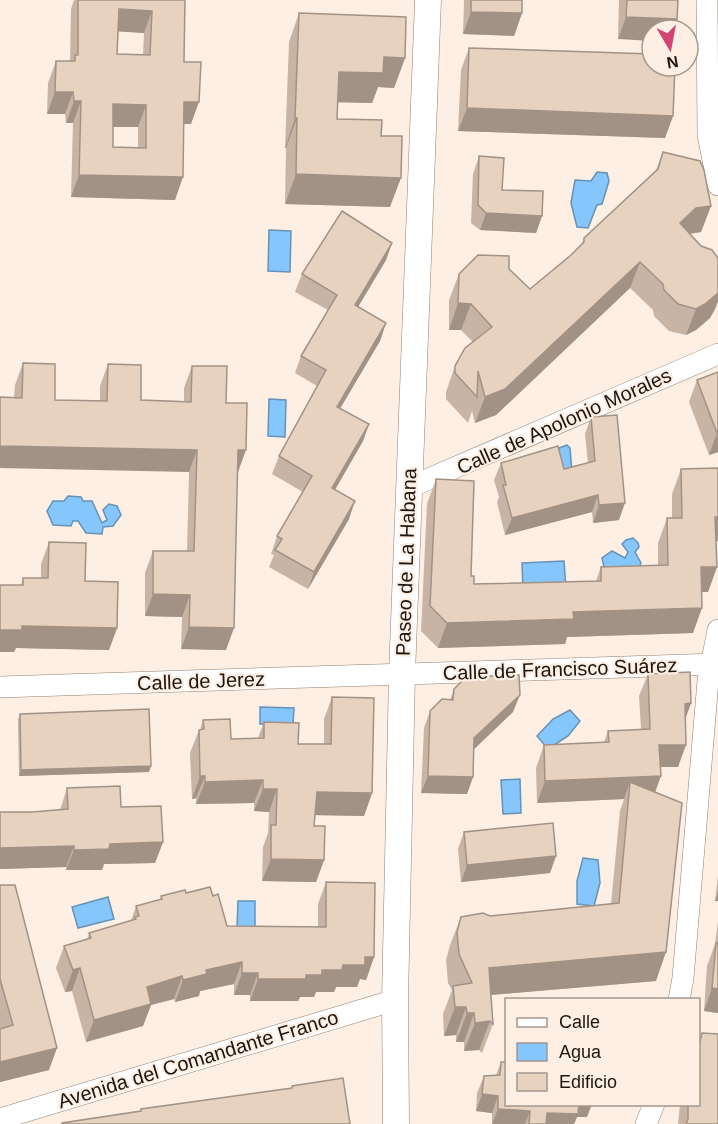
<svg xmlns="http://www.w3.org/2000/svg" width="718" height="1124" font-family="Arial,sans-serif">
<rect width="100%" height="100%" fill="#fdefe4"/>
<g fill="#85c7fc" stroke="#6692b5" stroke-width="1.5">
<polygon points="597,172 607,173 609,181 602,204 597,205 588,228 577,227 571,203 575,180 591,181"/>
<polygon points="269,230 291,231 290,272 268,271"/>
<polygon points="269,399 286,400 285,437 268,436"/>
<polygon points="567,445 570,448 573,485 539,456"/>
<polygon points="68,496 81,497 83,501 92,501 102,523 107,520 103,510 109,504 117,506 121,515 113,526 103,527 102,534 86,533 78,521 73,521 71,526 53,525 47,511 53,501 64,501"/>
<polygon points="633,538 638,543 639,547 635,552 641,563 639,567 605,571 602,558 612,551 625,558 628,552 622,544 626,540"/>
<polygon points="564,561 566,589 523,590 522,563"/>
<polygon points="260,707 294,708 293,725 260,724"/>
<polygon points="570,710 580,721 568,736 548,749 537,736 553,719"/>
<polygon points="520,779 521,813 503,814 501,780"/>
<polygon points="583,858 598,860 600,883 594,906 577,904 577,881"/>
<polygon points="108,897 114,919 78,928 72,907"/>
<polygon points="238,901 255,901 255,928 237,928"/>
</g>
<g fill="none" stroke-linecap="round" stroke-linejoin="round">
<g stroke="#937f6f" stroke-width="22">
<g id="minor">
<polyline points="707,0 708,135 718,185"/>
<polyline points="410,487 718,354"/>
<polyline points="0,687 718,664"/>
<polyline points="679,1000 683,978 708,681 718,630"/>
<polyline points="0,1119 395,1000"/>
<polyline points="646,1124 654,1104"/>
</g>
</g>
<g stroke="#937f6f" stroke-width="27">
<polyline id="tertiary" points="396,1124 395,1000 402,674 428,0"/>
</g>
<use href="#minor" stroke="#fff" stroke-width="21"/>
<use href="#tertiary" stroke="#fff" stroke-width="26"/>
</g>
<g fill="#c7b4a4" fill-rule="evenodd">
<path d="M74,0H185L184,62L191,124H184L175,200L71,197L73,123H66L65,114H47L48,83L56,61H70L71,9ZM118,31L144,33L143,55L117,54ZM113,127H138V148L113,147Z"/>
<polygon points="464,0 522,0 522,13 514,36 463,34"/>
<polygon points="619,0 678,0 677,19 673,30 652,30 618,39"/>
<polygon points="299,13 405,58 394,88 378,87 372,103 338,102 337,119 381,136 390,207 285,204 286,148 285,148 289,42"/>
<polygon points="469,48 673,116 665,138 458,131 461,70"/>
<polygon points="663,152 711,206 701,232 690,234 701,246 718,258 718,301 715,309 710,318 696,330 686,335 669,331 654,316 653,310 630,288 496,415 475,423 472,411 468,423 446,399 446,392 455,366 473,342 461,330 449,330 449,300 459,274 509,269 530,289 571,255 582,244 584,238 656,170"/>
<polygon points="479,156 502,190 542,216 536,233 480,230 471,223 473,174"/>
<polygon points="392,243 386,260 358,307 386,323 380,341 340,408 369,424 363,441 335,490 349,519 308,589 269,567 274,555 271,554 277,536 303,492 272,474 279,456 317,386 295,373 301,356 328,310 295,292 302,274"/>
<polygon points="23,363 55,400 100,401 100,386 108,364 141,400 184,401 184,388 192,366 226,403 238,472 226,650 181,649 182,617 145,616 145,573 153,551 187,551 189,472 14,398 15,385"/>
<polygon points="718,372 718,452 709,455 689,402 697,380"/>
<polygon points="591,417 619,520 593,523 592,512 505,535 497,502 499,497 494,480 501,463 564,469 588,463 585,434"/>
<polygon points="681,469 718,541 716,541 717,567 708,592 701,592 693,633 567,637 565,644 438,648 421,631 427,504 436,479 471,576 474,584 596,581 601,567 658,566 658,543 667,518 672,518 672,494"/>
<polygon points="49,542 85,581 117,628 109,650 16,648 14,652 0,652 0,585 21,585 23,578 41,578 41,564"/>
<polygon points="648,674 691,703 686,717 678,767 661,767 655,792 656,981 491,995 493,1024 482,1053 479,1050 464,1051 464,1042 456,1042 456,1035 444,1036 443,1014 452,990 448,983 446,960 450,945 461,917 490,916 611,904 620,811 624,799 537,803 536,768 544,745 604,742 608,731 641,729 639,696"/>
<polygon points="454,689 513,712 474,749 473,777 467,794 421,793 424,728 430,711 450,700"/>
<polygon points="332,697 372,793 364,816 315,815 314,826 324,860 316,882 262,881 263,847 268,833 269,812 254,811 254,803 196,804 196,798 192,799 190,753 199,730 200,730 203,720 231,739 258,738 264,722 298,744 324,744 324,719"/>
<polygon points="20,714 149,772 19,776 18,720"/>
<polygon points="67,788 121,807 163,842 155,863 104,864 102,870 66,870 66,867 0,869 0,812 32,812 60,810"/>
<polygon points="464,832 556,856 550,873 461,882 458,849"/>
<polygon points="718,876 718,901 715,901"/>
<polygon points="326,882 374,957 366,980 360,979 357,987 336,987 334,992 316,992 314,997 300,997 298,1001 250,1001 250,995 234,995 234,984 200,991 199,996 175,1002 174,999 151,1005 143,1026 86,1042 72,991 65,992 56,968 64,946 87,940 89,933 131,921 136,906 160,900 161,896 186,893 213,896 227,926 318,927 318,904"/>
<polygon points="0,885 49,1070 0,1082"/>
<polygon points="718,921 718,1013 704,1011 707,966 715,944"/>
<polygon points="702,1033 718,1124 678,1124 680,1104 699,1104 699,1042"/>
<polygon points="501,1062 587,1117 577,1117 574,1124 492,1124 492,1113 476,1111 477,1093 484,1076 496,1075"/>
</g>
<g fill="#a29286">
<polygon points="119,9 152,11 144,33 111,31"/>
<polygon points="471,12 522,13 514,36 463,34"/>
<polygon points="626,17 677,19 673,30 652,30 652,41 618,39"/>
<polygon points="384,57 405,58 394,88 378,87 372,103 328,102 339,72"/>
<polygon points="55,92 73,92 65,114 47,114"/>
<polygon points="74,101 81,101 73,123 66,123"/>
<polygon points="184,102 199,102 191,124 176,124"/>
<polygon points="113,104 146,105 138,127 105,127"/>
<polygon points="467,108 673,116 665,138 458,131"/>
<polygon points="295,118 297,118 286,148 285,148"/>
<polygon points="296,174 401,178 390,207 285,204"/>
<polygon points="79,175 183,177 175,200 71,197"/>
<polygon points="711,206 701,232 686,234 680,223 696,208"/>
<polygon points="486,213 542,216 536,233 480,230"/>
<polygon points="392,243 386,260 349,322 355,305"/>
<polygon points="640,262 630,288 496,415 475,423 485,397"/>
<polygon points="718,293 718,301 715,309 710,318 696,330 686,335 696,309"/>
<polygon points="458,303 471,304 461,330 449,330"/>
<polygon points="386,323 380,341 331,424 337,407"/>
<polygon points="369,424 363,441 326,505 332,488"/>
<polygon points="717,433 718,433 718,452 709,455"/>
<polygon points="0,446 197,450 189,472 0,468"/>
<polygon points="238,450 246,450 238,472 230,472"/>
<polygon points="598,495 592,512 505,535 512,518"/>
<polygon points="355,501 349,519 308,589 314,572"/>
<polygon points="625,503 619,520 593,523 599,505"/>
<polygon points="715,517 718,517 718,541 706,542"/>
<polygon points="701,567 717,567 708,592 692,592"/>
<polygon points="153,594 190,595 182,617 145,616"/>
<polygon points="702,608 693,633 567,637 565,644 438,648 447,623 573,612"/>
<polygon points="22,626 117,628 109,650 16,648 14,652 0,652 0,630"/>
<polygon points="189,627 234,628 226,650 181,649"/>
<polygon points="520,695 513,712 468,755 474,738"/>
<polygon points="691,703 683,725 685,704"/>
<polygon points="659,745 686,745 678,767 651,767"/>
<polygon points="151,766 149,772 19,776 21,770"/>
<polygon points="200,776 205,776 196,798 192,799"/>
<polygon points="428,776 473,777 467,794 421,793"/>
<polygon points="661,776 653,798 630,782 624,799 537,803 545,781"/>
<polygon points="263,780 254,803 196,804 205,782"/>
<polygon points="263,789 277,789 269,812 254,811"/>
<polygon points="317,792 372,793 364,816 309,815"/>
<polygon points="163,842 155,863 104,864 102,870 66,870 74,850 110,844"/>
<polygon points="74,846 66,867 0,869 0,848"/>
<polygon points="556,856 550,873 461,882 467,865"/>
<polygon points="271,859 324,860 316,882 262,881"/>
<polygon points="718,892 718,901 715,901"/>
<polygon points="666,952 656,981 478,996 489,968"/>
<polygon points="365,957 374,957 366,980 360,979 357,987 336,987 334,992 316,992 314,997 300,997 298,1001 250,1001 258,979 322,970 343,965"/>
<polygon points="242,962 234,984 200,991 199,996 175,1002 183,980 206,970"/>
<polygon points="80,968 72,991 65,992 73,970"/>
<polygon points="242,973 258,973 250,995 234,995"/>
<polygon points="182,976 174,999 151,1005 143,1026 86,1042 94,1020 147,987"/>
<polygon points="712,988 718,989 718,1013 704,1011"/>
<polygon points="455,1007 466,1007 456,1035 444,1036"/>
<polygon points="467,1013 474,1013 464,1042 456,1042"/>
<polygon points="490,1021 479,1050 464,1051 475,1023"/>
<polygon points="57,1048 49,1070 0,1082 0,1062"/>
<polygon points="482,1094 498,1096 492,1113 476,1111"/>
<polygon points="577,1104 592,1104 587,1117 577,1117 574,1124 543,1124 547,1113"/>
<polygon points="498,1109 530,1111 525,1124 492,1124"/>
</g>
<g fill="#e7d1bf" stroke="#a29286" stroke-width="1.5" fill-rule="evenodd">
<path d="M78,0H185L184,62H201L199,102H184L183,177L79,175L81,101H74L73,92H55L56,61H75V55H78ZM119,9L152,11L150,55L117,54ZM113,104L146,105V148L113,147Z"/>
<polygon points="471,0 522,0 522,13 471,12"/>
<polygon points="627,0 678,0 677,19 626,17"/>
<polygon points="299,13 406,17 405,58 384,57 383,73 339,72 337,119 382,120 381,136 402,136 401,178 296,174 297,118 295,118"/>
<polygon points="469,48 652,54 652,66 675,66 673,116 467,108"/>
<polygon points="663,152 700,161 704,170 711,206 696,208 680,223 701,246 712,250 718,258 718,293 705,304 696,309 678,304 664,290 663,284 640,262 505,389 485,397 478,371 477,397 455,373 455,366 465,348 492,327 471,304 458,303 459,274 478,255 509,256 509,269 530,289 571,255 584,242 584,238 658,169"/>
<polygon points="479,156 504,158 502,190 543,191 542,216 486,213 478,205"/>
<polygon points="342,211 392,243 355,305 386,323 337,407 369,424 332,488 355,501 314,572 275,550 282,539 277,536 312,476 279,456 326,370 301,356 337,295 302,274"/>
<polygon points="23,363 55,364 55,400 107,401 108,364 141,365 141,400 191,402 192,366 227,366 226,403 247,403 246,450 238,450 234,628 189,627 190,595 153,594 153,551 194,551 197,450 0,446 0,397 22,398"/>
<polygon points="718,372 718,433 717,433 697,380"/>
<polygon points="617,415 625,503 599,505 598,495 512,518 503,485 506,485 501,463 558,446 564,469 595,461 591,417"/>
<polygon points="718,468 718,517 715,517 717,567 701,567 702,608 573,612 574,619 447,623 430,606 436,479 474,481 471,576 474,576 474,584 601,581 601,567 668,565 667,518 682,518 681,469"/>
<polygon points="49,542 86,543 85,581 118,582 117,628 22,626 22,630 0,630 0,585 23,585 23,578 48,578"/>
<polygon points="690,672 691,703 685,704 686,745 659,745 661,776 545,781 544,745 609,742 608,731 650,729 648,674"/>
<polygon points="519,675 520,695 474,738 473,777 428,776 430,711 442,699 453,700 454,689 466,677"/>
<polygon points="332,697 374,698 372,793 317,792 314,826 325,826 324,860 271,859 271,825 276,825 277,789 263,789 263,780 205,782 205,776 200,776 199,730 204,729 203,720 230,719 231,739 264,738 264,722 299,723 298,744 331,744"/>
<polygon points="149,709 151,766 21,770 20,714"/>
<polygon points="630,782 682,803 666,952 489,968 493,1024 490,1021 475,1023 474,1013 467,1013 466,1007 455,1007 453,986 472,983 459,954 457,932 461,917 483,913 490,916 619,903"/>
<polygon points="120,786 121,807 161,806 163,842 110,844 109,849 74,850 74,846 0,848 0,812 32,812 68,809 67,788"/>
<polygon points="553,823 556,856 467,865 464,832"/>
<polygon points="326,882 375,883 374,957 365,957 365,965 343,965 342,970 322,970 322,975 306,975 306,979 258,979 258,973 242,973 242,962 206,970 207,974 183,980 182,976 147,987 151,1004 94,1020 80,968 73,970 64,946 91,938 89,933 136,919 135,917 139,916 136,906 162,899 161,896 185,890 186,893 210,887 213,896 218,894 227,926 326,927"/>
<polygon points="0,885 15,885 57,1048 0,1062 0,1029 13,1025 0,979"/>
<polygon points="716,943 718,943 718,989 712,988"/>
<polygon points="702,1033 718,1034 718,1124 686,1124 688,1119 688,1104 699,1104 699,1045"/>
<polygon points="501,1062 507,1062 507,1104 579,1104 578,1114 547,1113 546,1124 529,1124 530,1111 498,1109 498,1096 482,1094 484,1076 500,1075"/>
<polygon points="343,1078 350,1124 62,1124 62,1123 141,1111 141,1109 292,1088 292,1086"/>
</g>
<g text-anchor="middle" stroke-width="4.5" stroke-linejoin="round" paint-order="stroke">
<g font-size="20" fill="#1d150f" stroke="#fdefe4">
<text transform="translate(564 421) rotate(-24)" y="7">Calle de Apolonio Morales</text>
<text transform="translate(406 562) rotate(-88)" y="7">Paseo de La Habana</text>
<text transform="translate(560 669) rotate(-2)" y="7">Calle de Francisco Suárez</text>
<text transform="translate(201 681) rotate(-2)" y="7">Calle de Jerez</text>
<text transform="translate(198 1059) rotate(-17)" y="7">Avenida del Comandante Franco</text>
</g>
</g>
<rect x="505" y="998" width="195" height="108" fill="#fdefe4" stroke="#a3988f" stroke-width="1.5"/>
<rect x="517" y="1018" width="30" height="9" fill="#ffffff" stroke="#a3988f" stroke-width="1.5"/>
<text x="559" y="1028" font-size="18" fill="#1d150f">Calle</text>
<rect x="517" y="1043" width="30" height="18" fill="#85c7fc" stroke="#a3988f" stroke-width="1.5"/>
<text x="559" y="1058" font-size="18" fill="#1d150f">Agua</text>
<rect x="517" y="1073" width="30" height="18" fill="#e7d1bf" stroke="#a3988f" stroke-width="1.5"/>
<text x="559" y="1088" font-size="18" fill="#1d150f">Edificio</text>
<g transform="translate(670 48) rotate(170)"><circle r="28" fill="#fdefe4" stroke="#a3988f" stroke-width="1.5"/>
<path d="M0-4.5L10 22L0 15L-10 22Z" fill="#d24472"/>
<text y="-9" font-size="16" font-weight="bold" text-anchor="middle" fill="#1d150f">N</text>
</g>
</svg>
